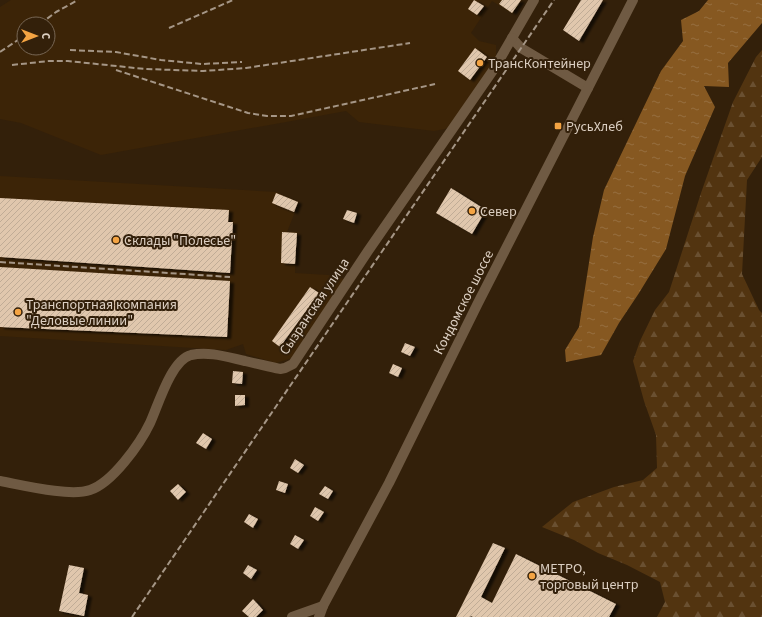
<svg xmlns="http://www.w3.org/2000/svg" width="762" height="617" font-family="'Source Sans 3',sans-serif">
<defs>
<pattern id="forest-firs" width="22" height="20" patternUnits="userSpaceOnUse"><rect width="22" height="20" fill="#523410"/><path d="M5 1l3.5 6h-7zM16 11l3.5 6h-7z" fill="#6a5031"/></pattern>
<pattern id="water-ripples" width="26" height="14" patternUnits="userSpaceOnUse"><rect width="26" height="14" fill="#865821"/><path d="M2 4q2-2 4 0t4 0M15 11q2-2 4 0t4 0" fill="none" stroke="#966f40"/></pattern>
<pattern id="building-hatch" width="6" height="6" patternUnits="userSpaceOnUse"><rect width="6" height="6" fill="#e0c7ad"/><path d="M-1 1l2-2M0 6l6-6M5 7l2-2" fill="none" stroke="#c0ac96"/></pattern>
<filter id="shadow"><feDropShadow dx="4" dy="2" stdDeviation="1" flood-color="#0009"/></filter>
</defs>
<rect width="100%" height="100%" fill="#33200a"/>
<g fill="#3c2407" fill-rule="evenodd">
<path d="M11,0H522L513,14L492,1L471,33L479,41L496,45V59L451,125L445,129L434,131L359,122L346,111L297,120L101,155L21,123L0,119V7ZM24,24H48V48H24Z"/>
<polygon points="0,176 276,192 299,202 287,232 297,232 295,273 328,275 344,279 292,358 276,363 246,354 243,344 226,350 0,336"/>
</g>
<polygon fill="url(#forest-firs)" points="762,50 762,157 747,180 742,274 759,310 762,313 762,617 657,617 665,602 660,582 627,565 598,553 574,540 542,527 573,502 614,487 643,480 657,468 656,435 644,401 633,361 640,341 655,310 669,292 701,193 733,102 756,57"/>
<polygon fill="url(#water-ripples)" points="708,0 762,0 762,23 728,63 729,87 704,86 715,107 685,176 666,249 639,293 619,323 601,355 566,362 565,350 579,327 593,237 604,190 661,71 683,41 681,20 699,11"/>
<g fill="url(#building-hatch)" filter="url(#shadow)">
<polygon points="474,0 484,6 477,15 468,9"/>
<polygon points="502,0 521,0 512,13 499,4"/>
<polygon points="581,0 603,0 579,41 563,30"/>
<polygon points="475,48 487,57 470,80 458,71"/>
<polygon points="451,188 486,210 472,234 436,213"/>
<polygon points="276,193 298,202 294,212 272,203"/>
<polygon points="0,198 229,210 228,222 233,222 230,273 0,257"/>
<polygon points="347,210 357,213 354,223 343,219"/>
<polygon points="282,232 297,233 295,264 281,263"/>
<polygon points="0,267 230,281 227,337 0,327"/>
<polygon points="310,287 319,293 280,347 272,341"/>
<polygon points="405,343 415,347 410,356 401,352"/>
<polygon points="393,364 402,368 398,377 389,373"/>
<polygon points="233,371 243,372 242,384 232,383"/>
<polygon points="235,395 245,395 245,405 235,406"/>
<polygon points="203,433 212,439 206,449 196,443"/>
<polygon points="295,459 304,465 298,473 290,468"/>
<polygon points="279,481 288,484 285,493 276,490"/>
<polygon points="178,484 186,492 178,500 170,491"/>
<polygon points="325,486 333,491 328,499 319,494"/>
<polygon points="315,507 324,512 318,521 310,516"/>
<polygon points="249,514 258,519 253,528 244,522"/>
<polygon points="295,535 304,540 298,549 290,544"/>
<polygon points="493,543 505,548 481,597 492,603 516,554 616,604 609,617 473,617 471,616 470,617 456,617"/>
<polygon points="69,565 84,568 79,593 88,595 84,616 59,611"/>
<polygon points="248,565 257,570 251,579 243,573"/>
<polygon points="253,599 263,610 256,617 249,617 242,611"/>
</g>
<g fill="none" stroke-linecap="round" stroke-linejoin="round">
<g stroke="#6f5a43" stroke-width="10">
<polyline points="534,0 512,38 521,48 588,88"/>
<path d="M0,481C22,485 70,497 90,490C112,483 140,444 150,423C158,406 171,360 191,355C209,351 227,357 245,361C257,364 268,366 280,369L285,368L293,364L368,251L494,69L512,38"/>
<polyline points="292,617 323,606"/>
<polyline points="319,617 323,606 389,483 478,303 633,0"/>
</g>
<g stroke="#a59686" stroke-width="2" stroke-dasharray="6 3" stroke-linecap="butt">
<polyline points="40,24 56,12 78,0"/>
<polyline points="169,28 233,0"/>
<polyline points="70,50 116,52 161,60 202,64 242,62"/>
<polyline points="0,52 24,36"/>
<polyline points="12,65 49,61 68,61 145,69 203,71 246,68 410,43"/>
<polyline points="116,70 248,113 267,116 291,116 435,84"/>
<polyline points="0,262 230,277"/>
<polyline points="132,617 554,0"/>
</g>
</g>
<g fill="#f4a443" stroke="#33200a" stroke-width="1.5">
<circle cx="480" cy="63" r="4"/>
<rect x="554" y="122" width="8" height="8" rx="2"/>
<circle cx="472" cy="211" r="4"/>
<circle cx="116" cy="240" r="4"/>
<circle cx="18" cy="312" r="4"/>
<circle cx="532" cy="576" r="4"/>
</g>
<g text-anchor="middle" stroke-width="4" stroke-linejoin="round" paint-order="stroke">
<g font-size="14" fill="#dccfc2" stroke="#33200a" text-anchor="start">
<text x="488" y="68">ТрансКонтейнер</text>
<text x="566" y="131">РусьХлеб</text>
<text x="480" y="216">Север</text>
<text x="124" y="245">Склады "Полесье"</text>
<text x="26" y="309">Транспортная компания<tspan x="26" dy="16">"Деловые линии"</tspan></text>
<text x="540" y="573">МЕТРО,<tspan x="540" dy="16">торговый центр</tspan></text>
</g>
<g font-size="14" fill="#dccfc2" stroke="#33200a">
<text transform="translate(463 302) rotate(-63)" y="5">Кондомское шоссе</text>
<text transform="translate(314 306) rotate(-56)" y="5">Сызранская улица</text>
</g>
</g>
<g transform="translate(36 36) rotate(90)"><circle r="19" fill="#33200a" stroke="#776654"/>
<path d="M0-3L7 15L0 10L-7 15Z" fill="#f4a443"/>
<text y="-6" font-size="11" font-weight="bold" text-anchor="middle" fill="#dccfc2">С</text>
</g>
</svg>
